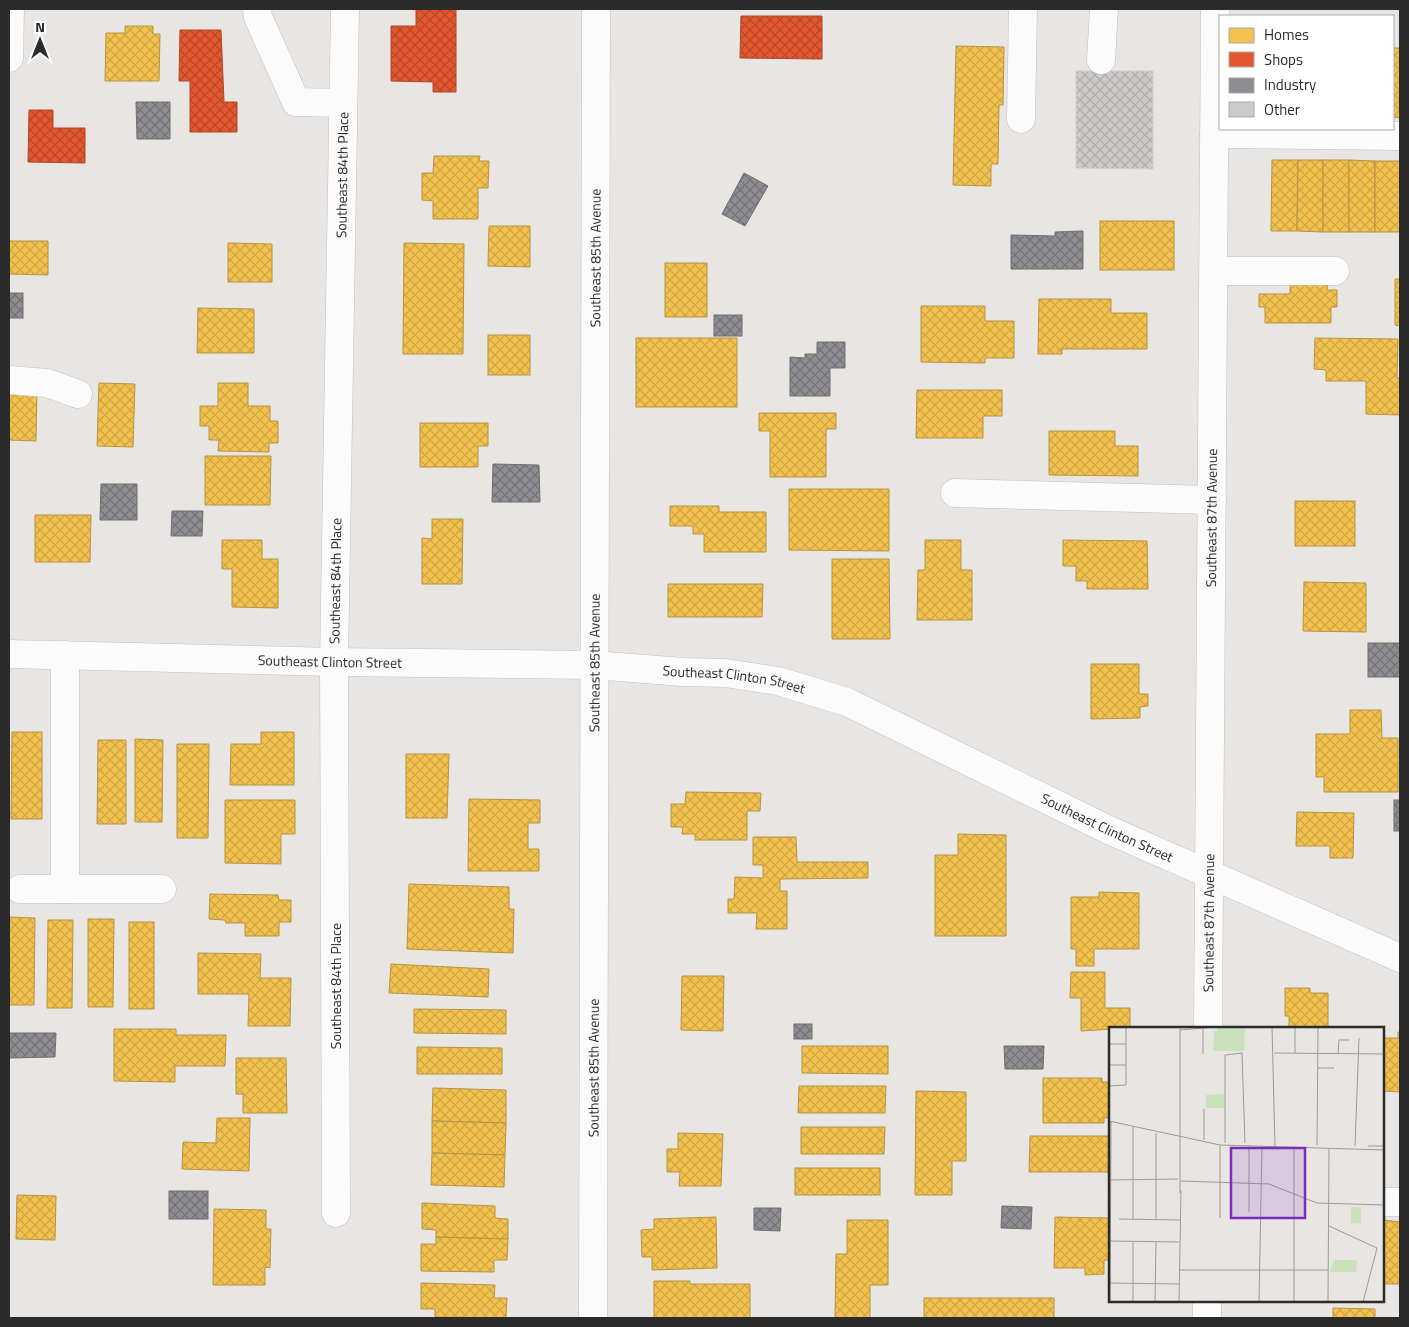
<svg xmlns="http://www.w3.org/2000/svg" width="1409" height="1327" font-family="'Titillium Web',sans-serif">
<defs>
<pattern id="homes-cross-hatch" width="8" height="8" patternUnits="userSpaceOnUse" patternTransform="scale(1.25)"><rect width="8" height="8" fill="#f2c14e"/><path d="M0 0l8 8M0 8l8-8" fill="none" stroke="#d0a644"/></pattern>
<pattern id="shops-cross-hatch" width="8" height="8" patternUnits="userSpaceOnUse" patternTransform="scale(1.25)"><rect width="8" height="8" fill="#e4572e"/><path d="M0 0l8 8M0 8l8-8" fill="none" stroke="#b94827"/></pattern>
<pattern id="industry-cross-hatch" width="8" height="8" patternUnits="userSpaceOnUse" patternTransform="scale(1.25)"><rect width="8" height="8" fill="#8d8d92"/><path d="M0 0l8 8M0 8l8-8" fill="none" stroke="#737377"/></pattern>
<pattern id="building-cross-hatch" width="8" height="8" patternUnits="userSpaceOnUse" patternTransform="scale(1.25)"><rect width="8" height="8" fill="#cdcbc8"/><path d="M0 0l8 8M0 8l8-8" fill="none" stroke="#b0aeac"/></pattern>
</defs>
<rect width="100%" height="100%" fill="#e8e5e2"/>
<g fill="url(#homes-cross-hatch)" stroke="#b69444">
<polygon points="125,26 153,26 153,34 160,34 159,81 105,81 106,33 125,33"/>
<polygon points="956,46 1004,47 1003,105 999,105 998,164 991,164 991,186 953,185"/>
<polygon points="1393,48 1400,48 1400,118 1393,117"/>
<polygon points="434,156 480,156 479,161 489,161 488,188 478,188 478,219 433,219 433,201 422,200 422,173 433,173"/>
<polygon points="1272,160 1298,160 1297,231 1271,231"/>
<polygon points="1298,160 1323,160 1323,232 1297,231"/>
<rect x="1323" y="160" width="26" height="72"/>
<polygon points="1349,160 1375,161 1375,232 1349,232"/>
<rect x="1375" y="161" width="25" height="71"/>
<rect x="1100" y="221" width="74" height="49"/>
<polygon points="489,226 530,226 530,267 488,266"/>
<polygon points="9,241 48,241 48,275 9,274"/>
<polygon points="228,243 272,244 272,282 228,282"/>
<polygon points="404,243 464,244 463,354 403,354"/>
<rect x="665" y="263" width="42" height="54"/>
<polygon points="1395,279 1400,279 1400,326 1395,325"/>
<polygon points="1290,280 1328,280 1327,290 1337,290 1337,307 1331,307 1331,323 1265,323 1265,307 1259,307 1259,294 1290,294"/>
<polygon points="1039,299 1111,299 1111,313 1147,313 1147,349 1062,349 1062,354 1038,354"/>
<polygon points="921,306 985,306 985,321 1014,321 1014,358 985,358 985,363 921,362"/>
<polygon points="198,308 254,309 254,353 197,353"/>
<rect x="488" y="335" width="42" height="40"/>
<rect x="636" y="338" width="101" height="69"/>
<polygon points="1315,338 1398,339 1397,378 1400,378 1400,415 1366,414 1366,381 1326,381 1326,370 1314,369"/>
<polygon points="99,383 135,384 133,447 97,446"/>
<polygon points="218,383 248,383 248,406 270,406 270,421 278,421 278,443 269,443 269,452 218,451 219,440 209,440 209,426 200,426 200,406 218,406"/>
<polygon points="9,385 37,386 36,441 9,440"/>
<polygon points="917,390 1002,390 1002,416 983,416 983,438 916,438"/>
<polygon points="759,413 836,413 836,429 826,429 826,477 770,477 770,431 759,431"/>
<polygon points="420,423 488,423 488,446 478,446 478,467 420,467"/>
<polygon points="1049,431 1115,431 1115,446 1138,446 1138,476 1049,475"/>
<polygon points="205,456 271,456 270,505 205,505"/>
<polygon points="789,489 889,489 889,551 789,550"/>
<rect x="1295" y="501" width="60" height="45"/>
<polygon points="670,506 719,506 719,512 766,512 766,552 704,552 704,534 693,534 693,526 670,526"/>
<polygon points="35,515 91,515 90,562 35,562"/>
<polygon points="432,519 463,519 462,584 422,584 422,538 432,539"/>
<polygon points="222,540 262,540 262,559 278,559 278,608 232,607 232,569 222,569"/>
<polygon points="925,540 961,540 961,570 972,570 972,620 917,620 918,570 925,570"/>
<polygon points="1063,540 1147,541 1148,589 1087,589 1087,581 1076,581 1076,566 1063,566"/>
<polygon points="832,559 889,559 890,639 832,639"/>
<polygon points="1304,582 1366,583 1366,632 1303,631"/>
<polygon points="668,584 763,584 762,617 668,617"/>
<polygon points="1091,664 1139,664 1139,694 1148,694 1148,706 1140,707 1140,718 1091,719"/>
<polygon points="1350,710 1381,710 1382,738 1398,738 1398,792 1324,792 1324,777 1316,777 1316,734 1350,734"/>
<polygon points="12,732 42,732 42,819 11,819"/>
<polygon points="261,732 294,732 294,785 230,785 231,744 261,744"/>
<polygon points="135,739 163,740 162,822 135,822"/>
<polygon points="98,740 126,740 126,824 97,824"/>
<polygon points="177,744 209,744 208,838 177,838"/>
<polygon points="406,754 449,754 447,818 406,818"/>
<polygon points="686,792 761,793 760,811 747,811 747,840 695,840 695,834 682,834 683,827 671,827 671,804 685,804"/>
<polygon points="469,799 540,800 540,823 528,823 528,849 539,849 539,871 468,871"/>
<polygon points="225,800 295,800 295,834 281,834 281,864 225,863"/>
<polygon points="1297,812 1354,813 1353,858 1330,858 1330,846 1296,846"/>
<polygon points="958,834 1006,835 1006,936 935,936 935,855 958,855"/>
<polygon points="753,837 796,837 797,862 868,862 868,878 780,879 780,891 787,891 787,929 756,929 757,913 728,913 728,899 734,899 735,877 763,878 763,865 753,865"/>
<polygon points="409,884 509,887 509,909 514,909 513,953 407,949"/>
<polygon points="1099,892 1139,893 1139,949 1094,949 1094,966 1076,966 1076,949 1071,949 1071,897 1099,897"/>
<polygon points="210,894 278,895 279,900 291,900 291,922 279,922 279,936 245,936 245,923 226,923 225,920 209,919"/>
<polygon points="9,917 35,918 34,1005 9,1005"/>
<polygon points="88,919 114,919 113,1007 88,1007"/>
<polygon points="48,920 73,920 72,1008 47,1008"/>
<rect x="129" y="922" width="25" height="87"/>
<polygon points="198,953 261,954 260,978 291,978 290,1026 248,1026 249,994 198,994"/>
<polygon points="391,964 489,969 488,997 389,993"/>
<polygon points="1071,972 1105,972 1105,1008 1130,1008 1130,1028 1081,1031 1081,998 1070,998"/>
<polygon points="682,976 724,976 723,1031 681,1030"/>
<polygon points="1285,988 1310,988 1310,993 1328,993 1328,1028 1289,1028 1289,1016 1285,1016"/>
<polygon points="414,1009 506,1010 506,1034 414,1033"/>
<polygon points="114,1029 176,1029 176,1035 226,1035 225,1066 175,1066 175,1082 114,1081"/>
<polygon points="1398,1032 1400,1032 1400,1092 1384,1091 1384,1038 1398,1038"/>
<rect x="1383" y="1034" width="1" height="55"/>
<polygon points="802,1046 888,1046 888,1074 802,1073"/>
<polygon points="417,1047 502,1048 502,1074 417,1074"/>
<polygon points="236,1058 286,1058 287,1113 243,1113 243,1094 236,1094"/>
<polygon points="1043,1078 1102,1078 1102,1082 1110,1082 1110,1118 1104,1118 1104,1123 1043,1123"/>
<polygon points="799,1086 886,1086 885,1113 798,1113"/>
<polygon points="433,1088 506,1090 506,1123 432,1121"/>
<polygon points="916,1091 966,1092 966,1161 952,1161 952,1195 915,1195"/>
<polygon points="217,1118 250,1118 249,1171 182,1169 183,1142 216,1143"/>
<polygon points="432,1121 506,1123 505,1155 432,1153"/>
<polygon points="801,1127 885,1127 884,1154 801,1154"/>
<polygon points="678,1133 723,1134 721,1186 679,1186 680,1172 667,1172 667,1149 678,1149"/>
<polygon points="1030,1136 1110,1136 1108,1172 1029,1172"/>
<polygon points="432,1153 505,1155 504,1187 431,1185"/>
<rect x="795" y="1168" width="85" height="27"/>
<polygon points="17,1195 56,1196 55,1240 16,1239"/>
<polygon points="422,1203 495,1206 495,1218 508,1219 508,1239 436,1237 436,1230 422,1229"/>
<polygon points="214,1209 266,1210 266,1229 271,1229 270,1268 265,1267 265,1285 213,1285"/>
<polygon points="716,1217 717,1268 652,1270 652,1257 642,1257 641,1230 654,1229 654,1219"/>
<polygon points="1055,1217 1110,1218 1110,1260 1104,1260 1104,1274 1085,1275 1085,1268 1054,1268"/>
<polygon points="847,1220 888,1220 888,1285 870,1285 870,1318 835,1318 836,1254 847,1254"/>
<polygon points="1383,1220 1400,1222 1400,1284 1383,1284"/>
<polygon points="436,1237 508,1239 507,1260 494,1260 494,1272 421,1271 421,1244 436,1244"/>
<polygon points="654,1281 690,1281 690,1284 750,1284 750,1318 654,1318"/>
<polygon points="421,1283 495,1285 494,1298 507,1298 506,1318 435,1317 435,1309 421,1309"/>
<rect x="924" y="1298" width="130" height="20"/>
<polygon points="1333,1308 1375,1309 1375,1318 1333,1318"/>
</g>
<g fill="url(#shops-cross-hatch)" stroke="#ac4a2d">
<polygon points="416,9 456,9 456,92 433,92 433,82 391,81 391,26 416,26"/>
<polygon points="741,16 822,16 822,59 740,58"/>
<polygon points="180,30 221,30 224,102 237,102 237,132 190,132 190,81 179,81"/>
<polygon points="29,110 53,110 53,128 85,128 85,163 28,162"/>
</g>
<g fill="url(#industry-cross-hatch)" stroke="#707073">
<polygon points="136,102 170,102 170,139 137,139"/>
<polygon points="744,173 768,186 745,226 722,214"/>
<polygon points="1083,231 1083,269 1011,269 1011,235 1055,236 1055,232"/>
<rect x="9" y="293" width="14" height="25"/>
<rect x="714" y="315" width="28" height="21"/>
<polygon points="817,342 845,342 845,368 830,368 830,396 790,396 790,357 805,358 805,354 817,354"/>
<polygon points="493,464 539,465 540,502 492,502"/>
<polygon points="101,484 137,484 137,520 100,520"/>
<polygon points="172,511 203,511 202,536 171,536"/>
<rect x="1368" y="643" width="32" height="34"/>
<rect x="1394" y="800" width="6" height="31"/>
<rect x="794" y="1024" width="18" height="15"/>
<polygon points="9,1033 56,1033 55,1057 9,1058"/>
<polygon points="1004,1046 1044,1046 1043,1069 1005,1069"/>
<rect x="169" y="1191" width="39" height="28"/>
<polygon points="1002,1206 1032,1207 1031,1229 1001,1228"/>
<polygon points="754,1208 781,1208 780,1231 754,1230"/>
</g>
<polygon fill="url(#building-cross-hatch)" stroke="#d3d1cd" points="1076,71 1153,71 1153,169 1076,168"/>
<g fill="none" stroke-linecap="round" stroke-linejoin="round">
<g stroke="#c2c1c2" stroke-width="29">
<g id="minor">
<polyline points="257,9 258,17 296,102 343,103"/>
<polyline points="9,58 10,9"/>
<polyline points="1101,60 1104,9"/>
<polyline points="1021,119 1023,9"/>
<polyline points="1214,134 1400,136"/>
<polyline points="1214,271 1335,271"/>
<polyline points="9,380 47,383 78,394"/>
<polyline points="955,493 1212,500"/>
<path id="s1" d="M9,654L334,662L594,665L683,672L725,673L778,681L847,702L1111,831L1400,958"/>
<polyline points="65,655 65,889 162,889"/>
<polyline points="20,889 65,889"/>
<path id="s2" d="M1208,1028L1215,9"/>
<polyline points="1383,1202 1400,1202"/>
<path id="s3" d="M336,1213L334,662L345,9"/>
<path id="s4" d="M593,1318L596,9"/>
<polyline points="1207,1318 1207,1301"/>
</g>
</g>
<use href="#minor" stroke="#fcfbfb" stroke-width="28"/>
</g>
<g text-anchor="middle" stroke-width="5" stroke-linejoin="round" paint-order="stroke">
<g font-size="14" fill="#2b2b2b" stroke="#fff">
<text dy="5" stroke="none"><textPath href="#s3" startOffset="1038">Southeast 84th Place</textPath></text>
<text dy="5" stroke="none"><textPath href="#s4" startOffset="1060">Southeast 85th Avenue</textPath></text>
<text dy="5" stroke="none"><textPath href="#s2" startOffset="510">Southeast 87th Avenue</textPath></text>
<text dy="5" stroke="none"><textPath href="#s3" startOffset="632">Southeast 84th Place</textPath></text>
<text dy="5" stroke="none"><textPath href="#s1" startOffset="321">Southeast Clinton Street</textPath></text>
<text dy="5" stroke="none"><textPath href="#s4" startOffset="655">Southeast 85th Avenue</textPath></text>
<text dy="5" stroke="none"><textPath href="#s1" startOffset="726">Southeast Clinton Street</textPath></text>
<text dy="5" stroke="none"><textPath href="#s1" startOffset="1131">Southeast Clinton Street</textPath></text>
<text dy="5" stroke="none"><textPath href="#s2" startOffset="105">Southeast 87th Avenue</textPath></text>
<text transform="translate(336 986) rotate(-90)" y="5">Southeast 84th Place</text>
<text dy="5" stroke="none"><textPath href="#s4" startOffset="250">Southeast 85th Avenue</textPath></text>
</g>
</g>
<g transform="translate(1109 1027)">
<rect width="275" height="275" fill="#e8e5e2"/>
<path d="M116,67L115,81H97V68ZM242,180H252V197L242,196ZM225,233H248L247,245H221Z" fill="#cae2bc"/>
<path d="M109,0H136L135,24H104L105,4H109Z" fill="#cae2bc"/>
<path fill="none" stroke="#9c9b99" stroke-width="1" d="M163,0L166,119M94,2V27M71,3L106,0M0,17H17M165,26L275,27M186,26V0M229,26L230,13H240M0,38H17M209,41H225M0,59L17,58V0M95,82V113M0,94L111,118L275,123M116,116V28L133,26L136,116M208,118L209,0M246,119L250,11M259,119H275M0,153L69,152M72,154L160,157L208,176L275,178M71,166V0M140,185V119M111,191V118M10,192L71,193M24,192V99M47,193V106M220,199L268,221L254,275M1,214L70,215M24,214V275M70,243H219M1,256L70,257M1,275L2,94M46,275L47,215M70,275L72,164M150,275L153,119M185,275V120M219,275L220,121"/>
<path fill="#7b2cbf" fill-opacity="0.15" stroke="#7b2cbf" stroke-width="2.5" d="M122,121H196V191H122Z"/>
<rect width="275" height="275" fill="none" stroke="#2b2b2b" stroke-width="2.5"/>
</g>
<rect width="1409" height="1327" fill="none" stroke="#2b2b2b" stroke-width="20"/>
<rect x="1219" y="15" width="175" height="115" fill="#ffffff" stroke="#aaaaaa"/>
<rect x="1229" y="28" width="25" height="15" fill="#f2c14e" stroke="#aaaaaa"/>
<text x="1264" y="40" font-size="15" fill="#2b2b2b">Homes</text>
<rect x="1229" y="52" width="25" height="15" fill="#e4572e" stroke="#aaaaaa"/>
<text x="1264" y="65" font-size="15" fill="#2b2b2b">Shops</text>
<rect x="1229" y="78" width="25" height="15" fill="#8d8d92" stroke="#aaaaaa"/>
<text x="1264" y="90" font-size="15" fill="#2b2b2b">Industry</text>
<rect x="1229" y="102" width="25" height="15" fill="#cdcbc8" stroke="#aaaaaa"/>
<text x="1264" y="115" font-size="15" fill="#2b2b2b">Other</text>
<g transform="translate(40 40)" stroke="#ffffff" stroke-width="4" paint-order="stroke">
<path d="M0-4L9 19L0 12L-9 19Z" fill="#2b2b2b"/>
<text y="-8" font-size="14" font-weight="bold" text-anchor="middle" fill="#2b2b2b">N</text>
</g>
</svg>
